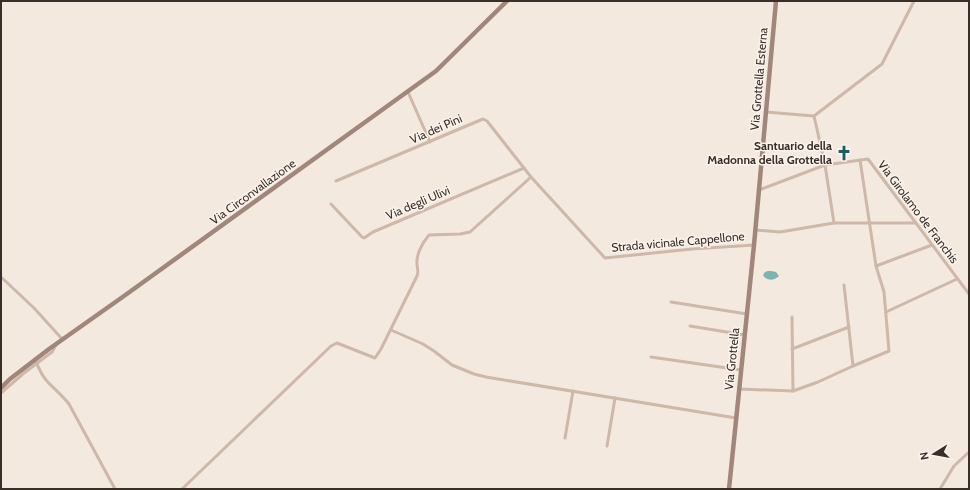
<svg xmlns="http://www.w3.org/2000/svg" width="970" height="490" font-family="Cabin,sans-serif">
<rect width="100%" height="100%" fill="#f4e9df"/>
<path fill="#7cb3b3" d="M768,271H771L776,272L779,276C774,281 766,281 763,275L765,272Z"/>
<g fill="none" stroke-linecap="round" stroke-linejoin="round">
<g stroke="#cdb8aa" stroke-width="3">
<polyline points="408,92 430,142"/>
<polyline points="766,112 814,116 882,64 914,1"/>
<polyline points="814,116 825,165 868,159 969,294"/>
<polyline points="336,181 483,119 487,121 531,177 605,258 692,249 754,245"/>
<polyline points="759,190 825,165 834,223"/>
<polyline points="331,204 362,237 364,238 373,232 524,168"/>
<polyline points="755,230 780,232 834,223 915,223"/>
<polyline points="876,266 932,245"/>
<polyline points="1,277 34,308 63,340"/>
<polyline points="844,285 853,366"/>
<polyline points="671,302 747,314"/>
<polyline points="886,312 957,279"/>
<polyline points="792,317 793,391"/>
<polyline points="690,326 745,335"/>
<polyline points="391,330 423,344 434,351 452,365 474,374 486,377 736,418"/>
<polyline points="792,349 849,327"/>
<polyline points="651,357 741,370"/>
<path d="M35,360C38,366 41,374 46,380C53,388 62,395 69,404L115,489"/>
<polyline points="739,389 793,391 818,382 853,366 889,351 884,292 876,266 860,160"/>
<polyline points="1,393 24,373 52,352 56,345"/>
<polyline points="565,438 573,391"/>
<polyline points="607,446 615,398"/>
<path d="M182,489L331,346L337,343L375,358L381,349L417,276C419,272 417,268 417,264C416,254 423,242 429,235L460,234L470,232L531,177"/>
<polyline points="940,489 954,466 969,452"/>
</g>
<g stroke="#a1877b" stroke-width="4.5">
<polyline points="1,388 10,379 49,349 124,296 436,71 507,1"/>
<polyline points="729,489 754,245 776,1"/>
</g>
</g>
<defs>
<g id="church-bare" transform="scale(1.2)"><path d="M-1.2-6h2.4v3.5h3.3v2.4h-3.3V6h-2.4V-.1h-3.3v-2.4h3.3Z" fill="#1c5d5f" stroke="#fbf4ec" stroke-width="2.5" paint-order="stroke"/></g>
</defs>
<g fill-rule="evenodd">
<use href="#church-bare" x="844" y="153"/>
</g>
<g text-anchor="middle" stroke-width="3" stroke-linejoin="round" paint-order="stroke">
<g font-size="12" fill="#3a2e2a" stroke="#fbf4ec">
<text transform="translate(759 79) rotate(-85)" y="4">Via Grottella Esterna</text>
<text transform="translate(436 129) rotate(-24)" y="4">Via dei Pini</text>
<text transform="translate(253 192) rotate(-36)" y="4">Via Circonvallazione</text>
<text transform="translate(418 203) rotate(-23)" y="4">Via degli Ulivi</text>
<text transform="translate(918 212) rotate(53)" y="4">Via Girolamo de Franchis</text>
<text transform="translate(678 242) rotate(-5)" y="4">Strada vicinale Cappellone</text>
<text transform="translate(732 359) rotate(-84)" y="4">Via Grottella</text>
</g>
<g font-size="12" font-weight="bold" fill="#3a2e2a" stroke="#fbf4ec" text-anchor="end">
<text x="832" y="150">Santuario della<tspan x="832" dy="14">Madonna della Grottella</tspan></text>
</g>
</g>
<rect width="970" height="490" fill="none" stroke="#3a2e2a" stroke-width="4"/>
<g transform="translate(934 454) rotate(259)" stroke="#fbf4ec" stroke-width="3" paint-order="stroke">
<path d="M0-3L7 15L0 10L-7 15Z" fill="#3a2e2a"/>
<text y="-6" font-size="11" font-weight="bold" text-anchor="middle" fill="#3a2e2a">N</text>
</g>
</svg>
